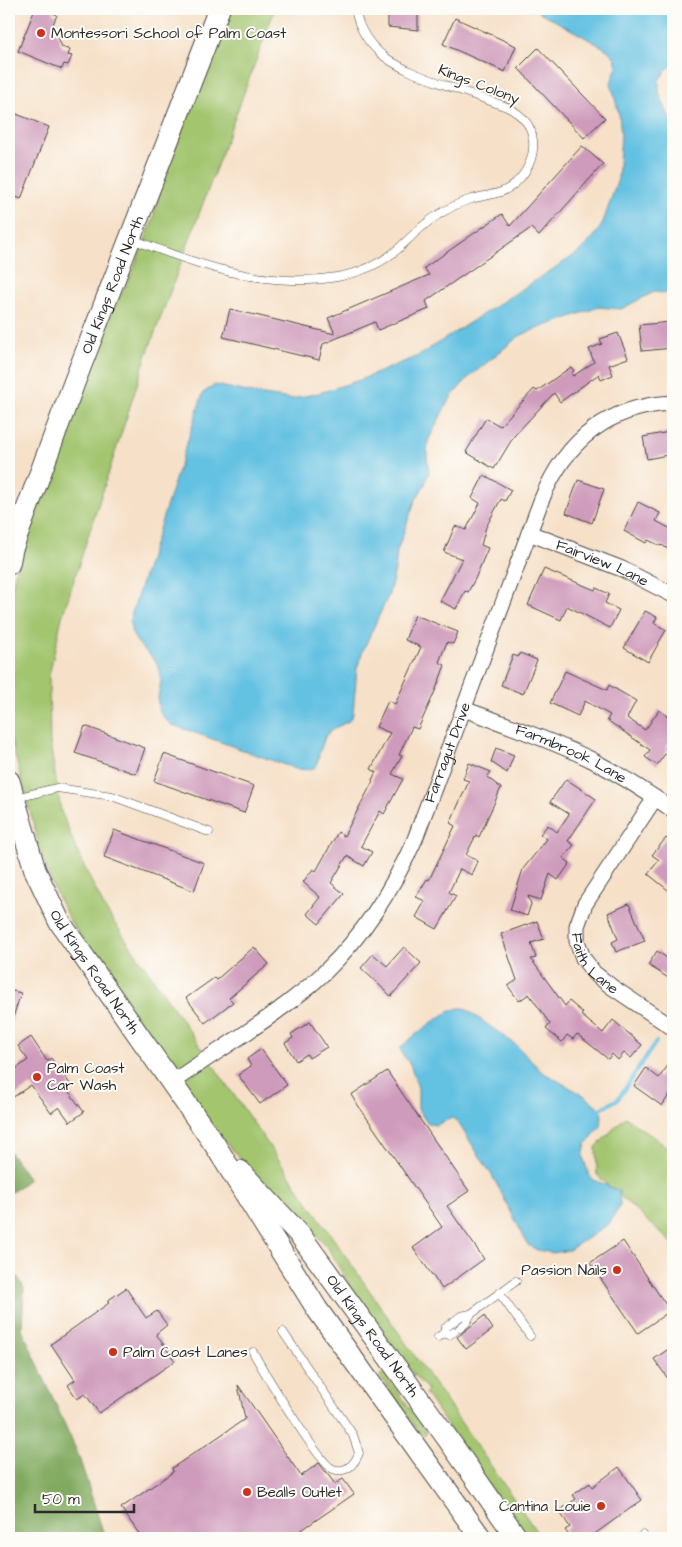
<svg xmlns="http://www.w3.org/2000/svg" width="682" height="1547" font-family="'Architects Daughter',sans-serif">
<rect width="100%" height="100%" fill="#fdfcf7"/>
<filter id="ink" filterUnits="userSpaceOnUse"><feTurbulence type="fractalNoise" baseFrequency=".02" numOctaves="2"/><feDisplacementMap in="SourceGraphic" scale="10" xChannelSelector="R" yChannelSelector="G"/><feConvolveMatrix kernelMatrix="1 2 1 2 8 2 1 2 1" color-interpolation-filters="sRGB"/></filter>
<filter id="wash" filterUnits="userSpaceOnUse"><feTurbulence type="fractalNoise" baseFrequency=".0096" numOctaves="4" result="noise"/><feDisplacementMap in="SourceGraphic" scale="20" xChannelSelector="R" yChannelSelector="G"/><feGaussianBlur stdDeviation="1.12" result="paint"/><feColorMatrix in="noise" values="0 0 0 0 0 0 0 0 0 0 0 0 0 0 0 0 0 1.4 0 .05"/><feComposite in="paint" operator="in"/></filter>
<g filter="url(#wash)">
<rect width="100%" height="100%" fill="#f6e0c8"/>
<g fill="#a2c56e" stroke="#66784c">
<polygon points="228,9 275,9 146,357 62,617 49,676 50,743 61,811 79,856 105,909 541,1538 524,1538 425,1393 428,1390 410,1371 355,1295 328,1248 296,1212 287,1210 228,1145 203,1114 70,921 53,887 42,856 9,733 9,602 17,563 104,328 132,273 153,220 161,184"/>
<polygon points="625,1117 673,1151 673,1244 619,1195 619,1191 608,1186 597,1175 596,1147"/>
<polygon points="382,1374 385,1374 424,1428 426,1433 424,1436 418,1431 381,1378 380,1375"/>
</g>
<g fill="#81aa61" stroke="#566a46">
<polygon points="9,1151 29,1179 9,1194"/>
<polygon points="9,1262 24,1288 22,1329 78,1454 105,1538 13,1538 9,1529"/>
</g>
<g fill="#64c1e2" stroke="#487686">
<path d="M534,9H673V66L669,67L664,73L659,80V93L673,126V294L654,292L621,309L599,307L528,332L518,337L468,378L452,396L444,409L428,441L427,456L429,472L425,484L415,501L397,551L395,570L389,594L364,648L357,668L353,714L349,721L331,730L325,737L319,754L317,765L311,770L296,769L170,724C147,704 164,694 160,673C156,651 129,648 130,619L203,393L215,385L257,394L291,399L319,393L360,380L418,356L581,251L592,239L602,225L618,179L621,134L619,114L611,83L617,66L615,58L606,49Z"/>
<path d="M459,1008H464L470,1012L516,1045L542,1072L585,1096L601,1109L602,1117L601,1126L586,1144L583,1157L590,1178L619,1191L620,1206L609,1224L569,1250L553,1253L537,1250L528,1245L493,1177L457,1121L452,1118L436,1125L430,1124L425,1120L418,1109V1088L410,1064L403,1055L400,1048C412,1037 444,1011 459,1008Z"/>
</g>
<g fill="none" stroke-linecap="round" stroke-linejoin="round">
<polyline stroke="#64c1e2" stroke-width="4" points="601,1109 618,1099 656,1042"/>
</g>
<g id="blocks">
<g fill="#cf9bbc">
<polygon points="35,9 54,9 53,13 57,15 53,24 62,47 70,50 68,55 72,56 68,65 64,64 62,69 18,51"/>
<polygon points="388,9 418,9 418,30 388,27"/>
<polygon points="455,18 516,46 505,72 443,44"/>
<polygon points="538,48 605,118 584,138 518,68"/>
<polygon points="9,111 49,127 21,199 9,194"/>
<polygon points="582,146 603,164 539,236 531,228 426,301 429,309 378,330 375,322 323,344 319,360 223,337 230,309 335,334 328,318 429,275 424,268 502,214 510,226"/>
<polygon points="671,322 673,348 642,351 639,325"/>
<polygon points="618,333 628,358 609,365 613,375 601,380 599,374 560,402 554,393 514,436 494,469 466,452 486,418 500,426 534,389 537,391 571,367 574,371 571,374 573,376 594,362 589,349 602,344 600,339"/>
<polygon points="669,432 673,454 647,459 643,437"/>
<polygon points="484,475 511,490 505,501 501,499 486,527 481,545 488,548 475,579 468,592 465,591 456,609 440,601 462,559 444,552 455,526 466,530 480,503 472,498"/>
<polygon points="578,480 604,489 592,523 566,513"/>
<polygon points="638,502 660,513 656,521 673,530 673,553 662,545 661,546 648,540 646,543 624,531"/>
<polygon points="544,569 595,590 596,588 609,594 605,603 619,610 610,628 567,606 561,620 528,605"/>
<polygon points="645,611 657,617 654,623 666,630 648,662 624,648"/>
<polygon points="415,615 458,632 453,644 447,642 439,662 445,665 436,689 418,729 412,727 399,755 402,756 392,774 403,779 384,814 380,811 361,846 372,852 364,866 347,856 331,883 344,894 319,924 307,914 320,897 303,882 313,869 316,871 338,832 344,836 373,781 372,780 376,772 371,769 390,733 376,727 388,701 395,704 421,647 405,640"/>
<polygon points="520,653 537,660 523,694 501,685 513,655 518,657"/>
<polygon points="565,671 607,690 609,685 636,701 627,718 645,730 659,710 673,720 673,737 665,748 668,750 657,765 645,757 650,750 607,720 610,715 585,701 578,716 550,703"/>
<polygon points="85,726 145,748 136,774 75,753"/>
<polygon points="496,748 514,755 507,773 491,762"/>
<polygon points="164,754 254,786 244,813 154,781"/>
<polygon points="469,763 491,772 487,777 501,788 479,837 476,835 466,855 478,861 472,875 460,869 449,892 456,896 437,929 416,917 425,901 416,897 427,879 429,880 455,826 450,823 469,781 463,779"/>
<polygon points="566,779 596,799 568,841 574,845 563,858 570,863 558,880 550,874 541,900 528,896 531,904 527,916 510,910 523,869 547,839 540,834 548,825 557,832 569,814 550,802"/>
<polygon points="114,830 204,863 194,891 104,857"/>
<polygon points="666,838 673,844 673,894 648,874 659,860 652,855"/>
<polygon points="629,904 645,941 616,952 612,942 618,939 608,913"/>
<polygon points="537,921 544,939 531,943 536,958 531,959 565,1006 569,1001 583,1013 581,1015 603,1033 613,1020 642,1045 631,1058 624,1053 618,1060 612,1054 608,1059 577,1034 573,1039 567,1035 562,1042 546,1029 550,1024 529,994 519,1001 508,986 517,980 501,934"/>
<polygon points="254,947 269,964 229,998 233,1002 205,1023 186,998 214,978 216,980"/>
<polygon points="404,947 421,963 391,996 361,968 373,954 387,966"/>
<polygon points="657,951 673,962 673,981 648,965"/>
<polygon points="9,990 21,993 11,1023 9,1023"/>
<polygon points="310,1022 327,1047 309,1058 307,1054 296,1061 285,1043 293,1038 291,1034"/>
<polygon points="31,1037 47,1061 51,1058 71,1085 66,1088 84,1112 70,1122 59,1107 51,1113 31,1085 9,1100 9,1074 28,1060 18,1046"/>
<polygon points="261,1049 287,1085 260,1104 238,1075 251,1066 247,1059"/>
<polygon points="673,1058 673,1089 662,1106 634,1086 646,1068 659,1078"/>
<polygon points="387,1071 469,1191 447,1206 484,1259 442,1289 413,1248 442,1227 351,1095"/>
<polygon points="623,1241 670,1311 638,1333 590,1263"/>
<polygon points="126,1288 146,1318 157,1311 167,1325 156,1334 175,1361 99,1413 85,1394 77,1399 68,1385 75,1380 51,1344 109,1303 107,1301"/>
<polygon points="484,1316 493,1329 466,1349 457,1337"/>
<polygon points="673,1346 673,1386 654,1359"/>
<polygon points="238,1385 301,1476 319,1463 335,1484 343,1479 354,1494 290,1538 142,1538 121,1508 173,1472 172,1468 245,1419"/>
<polygon points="619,1467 642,1500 589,1538 571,1538 565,1530 570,1527 559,1511 576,1499 573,1495 590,1483 592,1487"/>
</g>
</g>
</g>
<g filter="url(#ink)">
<use href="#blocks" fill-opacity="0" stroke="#494643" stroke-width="1"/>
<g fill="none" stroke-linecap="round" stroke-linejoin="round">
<g stroke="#494643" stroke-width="9">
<g id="lane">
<path d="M132,239C197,265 265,289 337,277C359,273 381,264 398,249C411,237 423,224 438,215C449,208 460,202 472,199C482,196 492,195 501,192C521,184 535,162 533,141C532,124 521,114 507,107C486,99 465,92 445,85C405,70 364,57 355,9"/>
<polyline points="15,798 57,788 112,796 209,832"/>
<polyline points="500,1294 530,1336"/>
<polyline points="460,1328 466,1323 471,1314"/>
<polyline points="444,1333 449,1335 454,1332"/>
<polyline points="438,1337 444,1333 445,1328 461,1316 471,1314 516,1281"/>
<path d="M253,1352C263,1370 320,1465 333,1469C347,1474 355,1463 359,1453L353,1435L283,1332"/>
<polyline points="639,1538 643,1535"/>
</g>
</g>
<g stroke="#494643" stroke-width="17">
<g id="street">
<path id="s1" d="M529,533L622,569L673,595"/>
<path id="s2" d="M464,709C507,725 551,740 592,760C620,775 647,792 673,810"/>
<path id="s3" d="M655,798L585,904L577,926V941L583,958L594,973L612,987L673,1028"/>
<path id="s4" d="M171,1083C222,1047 281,1014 326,971C365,933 393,888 415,839L541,501C565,441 608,406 673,403"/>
</g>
</g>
<g stroke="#494643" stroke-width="23">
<g id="secondary">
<path id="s5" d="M9,564L12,549L74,383L219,9"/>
<path id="s6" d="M9,781L35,870L59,921L215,1145L317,1309L481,1538"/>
<path id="s7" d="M240,1171L300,1235L448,1439L517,1538"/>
</g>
</g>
<use href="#lane" stroke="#fff" stroke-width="8"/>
<use href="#street" stroke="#fff" stroke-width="15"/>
<use href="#secondary" stroke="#fff" stroke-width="21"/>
</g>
</g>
<g fill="#c8321e" stroke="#fdfcf7" stroke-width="2">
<circle cx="41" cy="33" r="5"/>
<circle cx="37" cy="1077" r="5"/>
<circle cx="617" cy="1270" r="5"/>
<circle cx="113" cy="1352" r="5"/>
<circle cx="247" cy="1492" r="5"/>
<circle cx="601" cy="1506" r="5"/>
</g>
<g text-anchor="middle" stroke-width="4" stroke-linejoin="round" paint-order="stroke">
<g font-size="15" fill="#2b2b2b" stroke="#fdfcf7" text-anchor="start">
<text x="51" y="38">Montessori School of Palm Coast</text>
<text x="47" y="1073">Palm Coast<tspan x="47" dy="17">Car Wash</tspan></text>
<text x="607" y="1275" text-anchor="end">Passion Nails</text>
<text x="123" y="1357">Palm Coast Lanes</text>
<text x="257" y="1497">Bealls Outlet</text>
<text x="591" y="1511" text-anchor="end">Cantina Louie</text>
</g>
<g font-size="15" fill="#2b2b2b" stroke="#fdfcf7">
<text transform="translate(479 84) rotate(21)" y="5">Kings Colony</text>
<text dy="5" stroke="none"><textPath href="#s5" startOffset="298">Old Kings Road North</textPath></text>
<text dy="5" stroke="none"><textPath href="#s1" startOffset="79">Fairview Lane</textPath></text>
<text dy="5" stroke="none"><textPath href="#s4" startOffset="444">Farragut Drive</textPath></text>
<text dy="5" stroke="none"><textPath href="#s2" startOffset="116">Farmbrook Lane</textPath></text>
<text dy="5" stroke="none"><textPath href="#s3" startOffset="194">Faith Lane</textPath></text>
<text dy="5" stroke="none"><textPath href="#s6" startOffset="211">Old Kings Road North</textPath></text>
<text dy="5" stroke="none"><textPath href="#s7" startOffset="212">Old Kings Road North</textPath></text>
</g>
</g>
<rect width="682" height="1547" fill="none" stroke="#fdfcf7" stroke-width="30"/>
<path d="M35 1504v8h99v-8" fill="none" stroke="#2b2b2b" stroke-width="2.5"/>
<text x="42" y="1504" font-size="15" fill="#2b2b2b" stroke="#fdfcf7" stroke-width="4" paint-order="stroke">50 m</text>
</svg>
